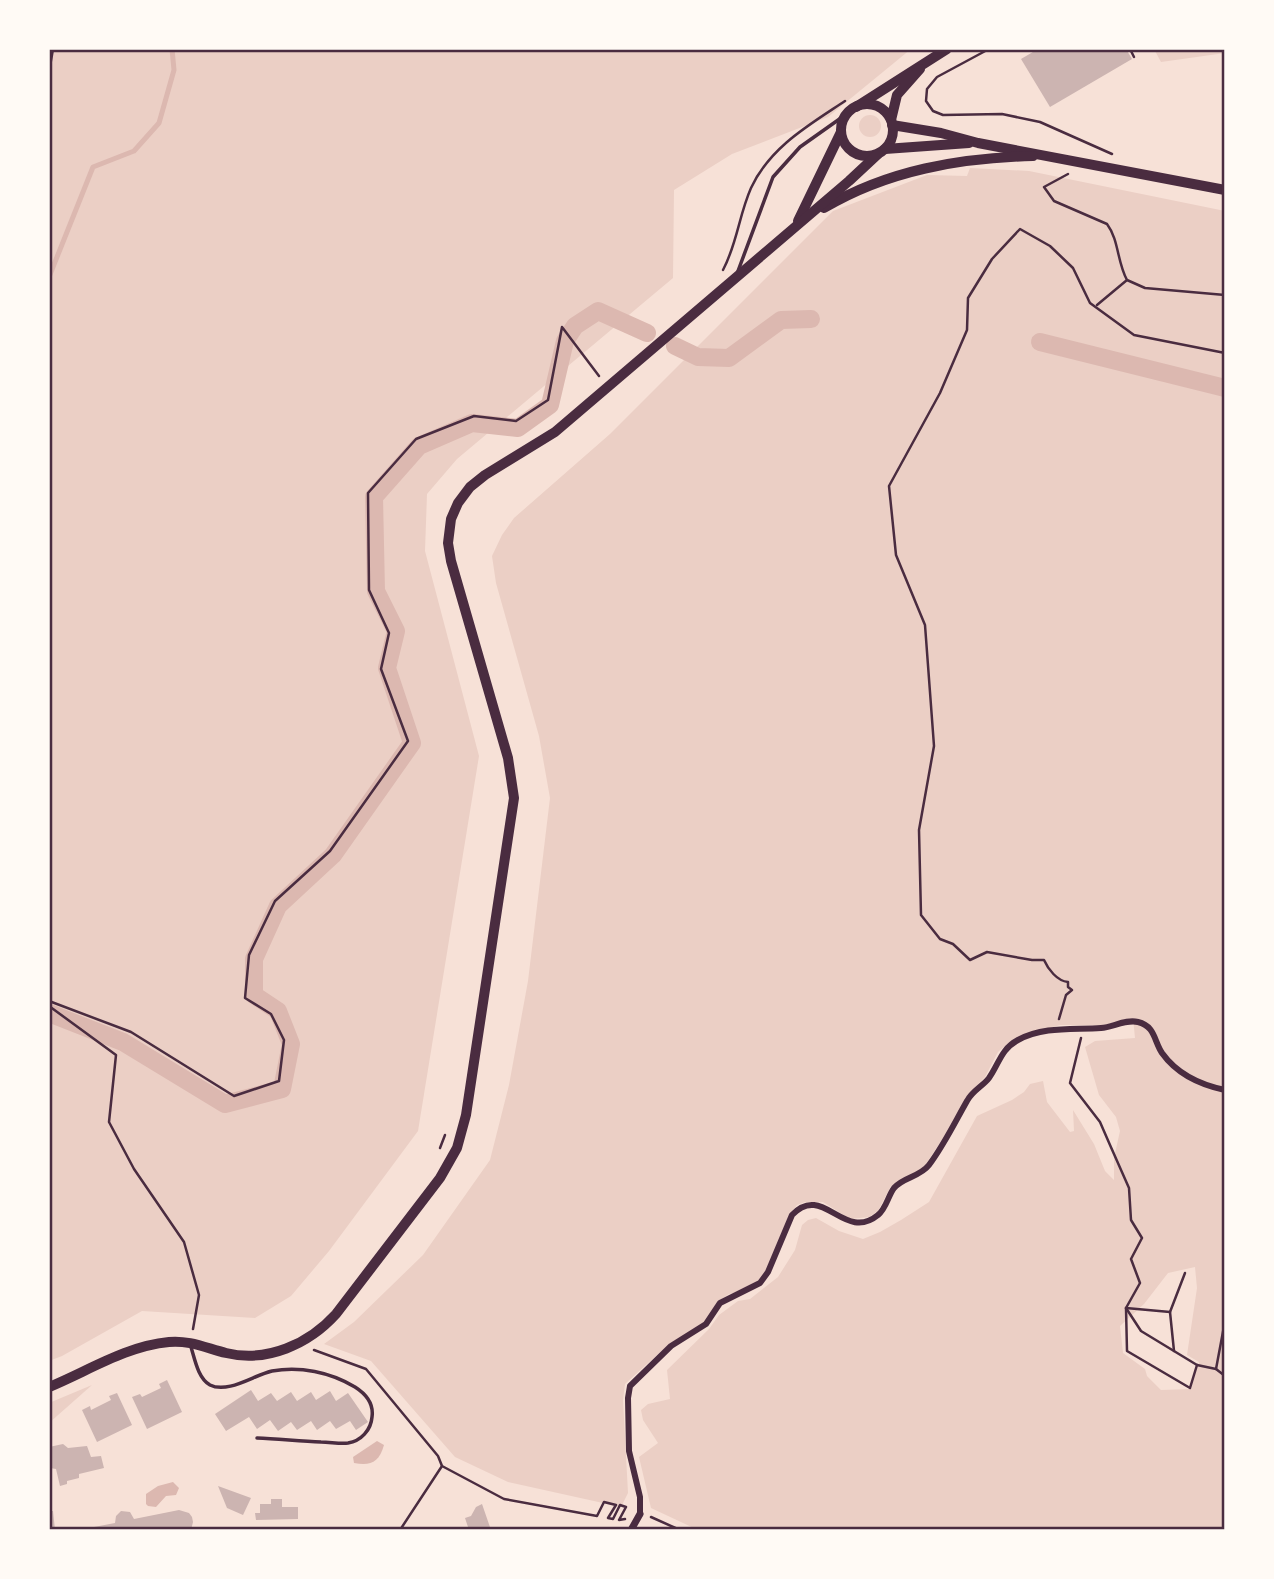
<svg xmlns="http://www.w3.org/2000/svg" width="1274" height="1579" font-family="'Alegreya Sans',sans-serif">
<rect width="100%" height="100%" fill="#f7e1d7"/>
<g fill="#ebcfc5" fill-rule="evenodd">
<polygon points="49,49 911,49 828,117 732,154 674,190 673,278 457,459 427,494 425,551 479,756 418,1131 329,1251 291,1296 255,1318 142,1311 62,1356 49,1361"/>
<polygon points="1154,49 1225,49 1225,53 1161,62"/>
<circle cx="870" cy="126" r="11"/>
<path d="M970,168L1029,171L1225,211V1530H698L651,1508L639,1457L658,1443L643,1420L641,1410L648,1404L670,1399L667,1370L709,1329L719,1315L738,1301L750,1299L778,1277L795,1250L802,1225L808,1220L816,1218L839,1231L863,1239L880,1232L901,1220L929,1202L977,1116L1012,1100L1024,1092L1030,1084L1043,1081L1047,1102L1070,1132L1074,1131L1073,1110L1094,1144L1105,1171L1114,1180V1158L1120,1131L1116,1117L1099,1095L1085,1047L1095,1041L1135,1038L1133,1018L1103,1025H1060L1013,1039L998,1052L985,1077L966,1097L956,1118L926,1164L918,1172L891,1186L878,1211L869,1217L850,1219L823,1202H805L797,1205L789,1215L765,1272L758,1282L742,1291L729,1294L718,1301L704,1323L669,1344L625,1384L623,1400L628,1493L621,1507L508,1482L455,1457L371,1361L324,1344L354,1322L423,1255L490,1160L509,1085L528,981L550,798L539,736L496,583L492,556L502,535L514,518L610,434L833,211L927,175L967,176ZM1195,1267L1197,1288L1187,1355L1199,1362L1191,1389L1161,1390L1147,1376L1145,1369L1123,1353L1120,1326L1144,1304L1168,1273Z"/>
<polygon points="92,1385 49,1423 49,1403"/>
</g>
<g fill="#dcb8b0">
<path d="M377,1441L384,1445C379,1463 370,1466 354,1463L353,1457Z"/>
<polygon points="173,1482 179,1488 176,1495 166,1496 156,1507 148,1506 146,1504 146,1494 158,1486"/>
</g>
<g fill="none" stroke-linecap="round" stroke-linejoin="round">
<polyline stroke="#dcb8b0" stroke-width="5" points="49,277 93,167 134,151 159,123 174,70 172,49"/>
<g stroke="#dcb8b0" stroke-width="18">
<polyline points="1040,342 1225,388"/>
<polyline points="675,346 698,357 729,358 781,320 811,319"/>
<polyline points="49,1013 123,1042 225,1104 282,1089 291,1044 278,1011 254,995 254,959 278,906 333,855 412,743 387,668 396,631 376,591 374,497 419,446 472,423 518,428 550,405 565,341 575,326 598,311 647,333"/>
</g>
</g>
<g fill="#ccb4b1">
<polygon points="1038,49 1126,49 1132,59 1050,107 1021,59"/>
<polygon points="167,1380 182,1412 147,1429 132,1397 140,1394 142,1397 161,1388 159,1384"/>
<polygon points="251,1390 258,1401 271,1393 277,1401 291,1392 297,1401 311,1392 316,1400 330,1391 336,1401 348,1393 368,1422 356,1430 350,1421 336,1429 330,1421 317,1430 311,1421 297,1430 291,1422 278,1431 270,1420 257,1429 249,1417 226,1431 215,1414"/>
<polygon points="117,1393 132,1425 97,1442 82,1410 90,1406 91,1410 111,1400 109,1396"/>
<polygon points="63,1444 68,1448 87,1446 91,1457 101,1456 104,1468 79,1474 79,1478 67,1481 67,1484 60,1486 56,1469 50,1468 49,1447"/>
<polygon points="218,1486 251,1498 243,1515 227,1508"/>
<polygon points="271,1499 282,1499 282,1507 298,1507 298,1519 256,1520 255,1513 260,1513 260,1504 271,1504"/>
<polygon points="482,1504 491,1530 469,1530 465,1518 471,1516 476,1507"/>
<polygon points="179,1510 189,1513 192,1517 193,1522 191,1530 95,1530 94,1527 115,1523 116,1516 121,1511 130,1512 134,1519"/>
<polygon points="49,1511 53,1511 55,1530 49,1530"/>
</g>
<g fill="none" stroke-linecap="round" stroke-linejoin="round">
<g stroke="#4a2c40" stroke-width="2.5">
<polyline points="989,49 937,77 927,89 926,101 933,111 943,115 1002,114 1040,122 1112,154"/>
<polyline points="1130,49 1134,57"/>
<polyline points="49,72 53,49"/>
<path d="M1068,174L1044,187L1054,201L1107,224C1119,240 1117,262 1127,280L1145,288L1225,295"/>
<path d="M723,270C737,244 739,215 751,188C770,147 809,125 845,101"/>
<polyline points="1097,305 1127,280"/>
<polyline points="49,1001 131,1032 234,1096 279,1081 284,1040 271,1014 245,998 249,955 275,901 330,851 408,741 381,669 389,633 369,590 368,493 416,439 474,416 516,421 548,400 562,327 599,376"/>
<polyline points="49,1006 116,1055 109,1122 134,1169 184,1242 199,1295 193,1329"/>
<path d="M1059,1019L1066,995L1072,990L1068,987V982C1057,981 1048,969 1044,960H1032L987,952L970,960L953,944L940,939L921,915L919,830L934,746L925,625L896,555L889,486L940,393L967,330L968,298L992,259L1020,229L1050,246L1073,268L1090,303L1134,335L1225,353"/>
<polyline points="1081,1038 1070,1083 1100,1122 1110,1145 1129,1188 1131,1220 1142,1238 1131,1259 1140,1283 1126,1308 1127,1351 1190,1388 1197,1365"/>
<polyline points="440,1148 445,1135"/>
<polyline points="1126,1308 1141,1331 1197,1365 1216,1369 1225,1376"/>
<polyline points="1126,1308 1170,1312 1185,1273"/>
<polyline points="1170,1312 1174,1351"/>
<polyline points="314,1350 366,1369 438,1456 442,1466 504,1499 597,1516 604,1502 616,1505 608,1518 613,1519 620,1505 626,1507 619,1520 625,1519"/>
<polyline points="1216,1369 1225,1321"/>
<polyline points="651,1517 680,1530"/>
<polyline points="400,1530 442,1466"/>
</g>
<g stroke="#4a2c40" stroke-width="3.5">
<polyline points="738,271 773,177 800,147 848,113"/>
<path d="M191,1347C195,1360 198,1378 210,1385C228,1394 254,1375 272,1371C300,1366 330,1372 355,1387C366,1394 374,1403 372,1417C371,1430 361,1441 348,1443C340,1444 330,1442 321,1442C300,1441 278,1439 257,1438"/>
</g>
<path stroke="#4a2c40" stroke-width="6" d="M640,1514V1497L629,1451L628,1398L630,1386L671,1346L706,1324L720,1303L760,1283L768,1272L792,1215C823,1182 844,1243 878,1215C886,1209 888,1196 894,1188C903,1177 920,1177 929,1165C944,1145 955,1122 967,1101C972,1091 983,1086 989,1078C999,1064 1001,1049 1018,1040C1044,1026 1073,1030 1101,1028C1113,1027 1126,1019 1138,1022C1155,1026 1154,1041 1162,1053C1177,1074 1201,1085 1225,1090"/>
<polyline stroke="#4a2c40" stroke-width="7" points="631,1530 640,1514"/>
<g stroke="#4a2c40" stroke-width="10">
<polyline points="856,107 947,49"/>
<polyline points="891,120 897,95 920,69"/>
</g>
<g stroke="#4a2c40" stroke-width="10">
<circle cx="867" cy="130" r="26"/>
<polyline points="892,125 941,133 978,143 1225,190"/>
<polyline points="885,149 969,143"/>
<path d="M824,208C888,170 960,158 1033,156"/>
<polyline points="798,221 841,132"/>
<path d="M49,1387C88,1371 126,1346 169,1342C189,1340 206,1348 226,1353C267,1363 309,1344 336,1314L440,1178L457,1148L466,1115L514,798L508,758L451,561L448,543L451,519L458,503L470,487L485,475L555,432L849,181L878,154"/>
</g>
</g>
<rect width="1274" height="1579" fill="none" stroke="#fffaf5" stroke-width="102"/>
<rect x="51" y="51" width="1172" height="1477" fill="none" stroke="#4a2c40" stroke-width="2.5"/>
</svg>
